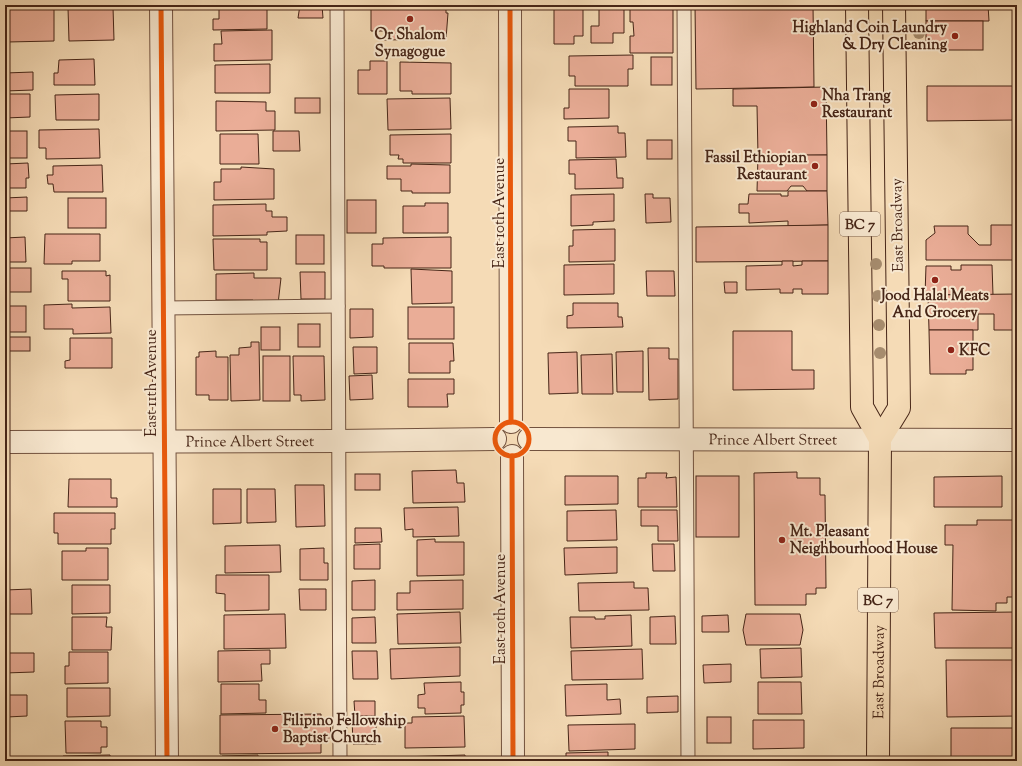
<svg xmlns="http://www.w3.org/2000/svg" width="1022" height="766" font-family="'Sorts Mill Goudy',serif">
<rect width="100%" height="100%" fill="#f5dbb6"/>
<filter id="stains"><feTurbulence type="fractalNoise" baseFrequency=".005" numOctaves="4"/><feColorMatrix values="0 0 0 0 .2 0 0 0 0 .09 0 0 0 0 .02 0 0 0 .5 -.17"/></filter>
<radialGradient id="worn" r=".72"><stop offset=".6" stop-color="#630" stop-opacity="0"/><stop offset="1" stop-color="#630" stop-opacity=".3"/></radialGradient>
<g fill="#eaad97" stroke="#462517">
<polygon points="219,5 267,5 267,29 213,30 213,19 219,19"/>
<polygon points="300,5 322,5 323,18 298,18"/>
<polygon points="384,5 446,5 446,13 448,13 446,39 384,40 384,31 371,31 371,8 384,8"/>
<polygon points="554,5 583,5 583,36 574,36 574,44 554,44"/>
<polygon points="599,5 624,5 624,33 613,33 613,43 591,43 591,26 599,26"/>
<polygon points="633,5 673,5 673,53 630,53 630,36 634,36 633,22 630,22 630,8 633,8"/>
<polygon points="695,5 813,5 814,87 696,89"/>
<polygon points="926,5 988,5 989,21 926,21"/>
<polygon points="113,7 114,40 69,41 68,8"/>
<polygon points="54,8 54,41 7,42 7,9"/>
<rect x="926" y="21" width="57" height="29"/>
<polygon points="272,30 272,60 214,61 214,44 222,44 221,31"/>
<polygon points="633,55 633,69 628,69 628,86 575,86 575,76 569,76 569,56"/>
<rect x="651" y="57" width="21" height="28"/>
<polygon points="94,59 95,85 54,85 54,73 58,73 59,60"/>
<polygon points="370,61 387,61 387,94 358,94 358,70 370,70"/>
<polygon points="400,62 451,63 451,94 412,94 412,91 400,91"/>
<polygon points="270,64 270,93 215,93 215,65"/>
<polygon points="33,72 33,90 5,91 5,73"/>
<polygon points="927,86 1017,86 1017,120 927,121"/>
<polygon points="826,87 827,155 758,156 757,106 733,106 733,89"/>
<polygon points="569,89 609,89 609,118 564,119 564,108 569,108"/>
<polygon points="5,94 30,94 30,117 5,118"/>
<polygon points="99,94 99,120 56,120 55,95"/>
<rect x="295" y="98" width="25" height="15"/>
<polygon points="450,98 451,129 388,130 387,99"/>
<polygon points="216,101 266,102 266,111 275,111 275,130 216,131"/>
<polygon points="618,126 618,133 625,133 626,157 576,158 576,141 568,141 568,127"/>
<polygon points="99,129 100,158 46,159 46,148 39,148 39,130"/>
<rect x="5" y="131" width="22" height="27"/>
<polygon points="273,131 299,131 300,151 273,151"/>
<polygon points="220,134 258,134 259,164 220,164"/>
<polygon points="451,134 451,163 403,163 403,159 398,159 399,155 390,155 390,135"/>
<rect x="647" y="140" width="25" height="19"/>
<polygon points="807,155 827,155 827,191 807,191 803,186 791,186 787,191 757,191 758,156 787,156 791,160 802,160"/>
<polygon points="616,159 617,178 623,178 623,188 575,189 575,174 569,174 569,160"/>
<polygon points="28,163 29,178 26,178 26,188 5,188 5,164"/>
<polygon points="411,164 450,165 450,193 412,193 412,191 401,191 401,179 387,179 387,166 411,166"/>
<polygon points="102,165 103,192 54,192 53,184 48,184 47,175 53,175 53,166"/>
<polygon points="241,167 274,169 274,199 214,200 214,182 221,182 221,169 241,169"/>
<polygon points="788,191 827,191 828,225 788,226 788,221 749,223 749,213 739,213 739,204 748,204 749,194 781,194 781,196 788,196"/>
<polygon points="614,194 614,221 593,222 593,225 571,226 571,195"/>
<polygon points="645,194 653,194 653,198 670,198 671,222 646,223"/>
<polygon points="27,197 27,211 5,211 5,198"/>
<rect x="68" y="198" width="38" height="30"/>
<rect x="347" y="200" width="29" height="33"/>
<polygon points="425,203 448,203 448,233 403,233 403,206 425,206"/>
<polygon points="266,204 266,211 272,211 272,217 287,217 287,231 267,232 267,235 213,236 213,205"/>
<polygon points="828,225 828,261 696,262 696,227"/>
<polygon points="991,225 1017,225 1017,260 926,260 926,240 935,233 934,226 968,226 968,234 979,245 991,245"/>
<polygon points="615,229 615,261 569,262 569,246 573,246 573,230"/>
<polygon points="45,234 100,234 100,261 72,261 72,264 44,264"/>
<rect x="296" y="235" width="28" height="29"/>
<polygon points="25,237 26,262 5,262 5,238"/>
<polygon points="451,237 451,268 384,268 384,266 372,266 372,244 383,244 383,238"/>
<polygon points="213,239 260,239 260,242 267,242 267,270 214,270"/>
<polygon points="782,261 793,261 793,266 802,265 802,261 828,261 828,294 802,294 802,289 793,289 793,293 780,293 780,289 746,290 746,266 782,265"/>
<polygon points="614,264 614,294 564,295 564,265"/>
<polygon points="961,265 992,265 993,295 925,295 926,266 951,266 951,270 961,270"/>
<rect x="5" y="268" width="26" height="24"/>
<polygon points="411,269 452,271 452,303 412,304"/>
<polygon points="62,271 106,271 106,276 110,275 110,301 68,301 68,279 62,279"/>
<polygon points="646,271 674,271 675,296 647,296"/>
<polygon points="300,272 325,272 325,299 301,299"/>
<polygon points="254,273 254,278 281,278 278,304 253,304 253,300 216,300 216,274"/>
<polygon points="724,282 737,282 737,293 725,293"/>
<polygon points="1017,294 1017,330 994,330 994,314 978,314 978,330 929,330 928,295"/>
<polygon points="573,303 618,303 618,317 622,317 623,327 567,328 567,316 573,315"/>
<polygon points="72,304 72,308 110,307 111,333 73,334 73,329 44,329 44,305"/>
<rect x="5" y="306" width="21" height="26"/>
<rect x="408" y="307" width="46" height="32"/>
<polygon points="350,309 373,309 373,337 350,338"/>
<rect x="298" y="324" width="22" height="23"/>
<rect x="261" y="327" width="19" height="23"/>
<polygon points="929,330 973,330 973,370 966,370 966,374 930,374"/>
<polygon points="733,331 792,331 792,370 814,370 814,389 733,390"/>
<rect x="5" y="337" width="25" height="14"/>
<polygon points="70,338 112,338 112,368 65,368 65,361 70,360"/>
<polygon points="251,342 259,342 260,400 231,401 230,355 239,355 239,348 251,347"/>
<polygon points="409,343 453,343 454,361 450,361 450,373 409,373"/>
<polygon points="353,347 377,347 377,373 354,374"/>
<polygon points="648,348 669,348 669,359 678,359 678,399 649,400"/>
<polygon points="216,351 216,357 228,357 228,400 209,400 209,395 196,395 196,357 199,357 199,352"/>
<polygon points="643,351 643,392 617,392 616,352"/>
<polygon points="577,352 578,393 549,394 548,353"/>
<polygon points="612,354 613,394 582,394 581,355"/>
<rect x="263" y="356" width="27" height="45"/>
<polygon points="293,356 324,356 325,400 301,401 301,395 294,395"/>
<polygon points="372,375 373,399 350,400 349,376"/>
<polygon points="408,379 454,379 454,394 447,394 448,407 408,407"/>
<polygon points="456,470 457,483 464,483 465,502 413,503 412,471"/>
<polygon points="797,472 797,478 820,478 820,495 825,495 826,588 816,588 816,594 806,594 806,605 755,605 754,473"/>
<polygon points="646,473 667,473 666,478 676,477 677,507 638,507 638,478 646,478"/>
<rect x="355" y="474" width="25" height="16"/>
<polygon points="565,476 618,476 618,504 565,505"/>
<rect x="696" y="476" width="43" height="61"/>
<polygon points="1002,476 1002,507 934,507 934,477"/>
<polygon points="69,479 111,479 111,498 117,498 117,507 68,507"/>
<polygon points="295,485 324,485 325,526 296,527"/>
<polygon points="213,489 241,489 241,523 213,524"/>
<polygon points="247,489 275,489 276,522 247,523"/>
<polygon points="458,507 459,536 413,537 413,529 405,530 404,508"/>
<polygon points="616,510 617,540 567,541 567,511"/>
<polygon points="641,510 677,510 678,541 658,541 658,526 641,526"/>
<polygon points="54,513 115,513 115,529 111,529 111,544 58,544 58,533 54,533"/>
<polygon points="977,520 1017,520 1017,597 1007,597 1007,603 996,603 996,611 952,610 953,545 945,545 945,525 977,525"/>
<polygon points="355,528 381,528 382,542 355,543"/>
<polygon points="435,539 435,542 464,542 464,575 417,576 417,540"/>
<polygon points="380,544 380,569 354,569 354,545"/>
<polygon points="652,544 674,544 675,571 653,571"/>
<polygon points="280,545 281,572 225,573 225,546"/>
<polygon points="617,547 617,573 565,575 564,548"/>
<polygon points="86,548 108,548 108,580 62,580 62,551 86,551"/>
<polygon points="324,548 324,563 328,563 328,580 300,580 300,549"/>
<polygon points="216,575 269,575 269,610 225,611 225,594 216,593"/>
<polygon points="375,580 375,610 352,610 352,581"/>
<polygon points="463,580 463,609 397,610 397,593 410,593 410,581"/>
<polygon points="634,582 634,588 648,588 649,610 579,611 578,583"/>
<polygon points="72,585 110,585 110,613 72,614"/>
<polygon points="31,589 32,614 5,614 5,590"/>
<polygon points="299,589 326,589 326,610 300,610"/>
<polygon points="460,612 461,643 398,644 397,614"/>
<polygon points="1015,612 1015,648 935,648 934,613"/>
<polygon points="285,614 286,648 224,649 224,615"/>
<polygon points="746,614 800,614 803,630 800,645 746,645 743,630"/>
<polygon points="631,615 632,646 571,648 570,617 595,617 595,619 605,619 605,616"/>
<polygon points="728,615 729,632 702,632 702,616"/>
<polygon points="675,616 676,644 650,644 650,617"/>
<polygon points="72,617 107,617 106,627 112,627 111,650 72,650"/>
<polygon points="375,617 376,643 352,643 352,618"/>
<polygon points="460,647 460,676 391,679 390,649"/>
<polygon points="801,648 802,677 761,678 760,649"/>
<polygon points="642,649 643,679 572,680 571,651"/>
<polygon points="270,650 270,664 261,664 262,681 218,682 218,651"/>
<polygon points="352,651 377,651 378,679 353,679"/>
<polygon points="69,652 108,652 108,683 65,684 65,666 69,666"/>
<polygon points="5,653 34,653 34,672 5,673"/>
<polygon points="946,660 1017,660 1017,716 947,717"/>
<polygon points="731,664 731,682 704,683 703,665"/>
<polygon points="461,682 461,692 464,692 464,705 461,705 461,713 425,714 425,708 418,708 418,695 425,694 424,683"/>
<polygon points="758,682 801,682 802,714 758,714"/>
<polygon points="221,684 259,684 259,700 266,700 266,713 221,714"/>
<polygon points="607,684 607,700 620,699 621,714 566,716 565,685"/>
<polygon points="67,688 110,688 110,716 67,717"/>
<polygon points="7,695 27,695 27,716 7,717"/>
<polygon points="678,696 678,712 647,713 647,697"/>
<polygon points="354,701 375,701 375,716 355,716"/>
<polygon points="321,714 321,721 330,721 331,738 321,738 321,753 220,754 220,715"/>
<polygon points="464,716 465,747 405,748 405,723 412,723 412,717"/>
<rect x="707" y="717" width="24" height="26"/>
<polygon points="352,718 376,718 376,744 353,744"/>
<polygon points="753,720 804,720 804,748 753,749"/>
<polygon points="65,721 101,721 101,727 107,727 107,747 101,747 101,753 66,753"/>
<polygon points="635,724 635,749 569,751 568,725"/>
<polygon points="951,728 1015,728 1016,761 951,761"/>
<polygon points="608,752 608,761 566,761 566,753"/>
<polygon points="110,755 110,761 63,761 63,756"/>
<polygon points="258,755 258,761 222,761 222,756"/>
<polygon points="465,755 465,761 400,761 400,757"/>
<rect x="350" y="757" width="26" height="4"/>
<rect x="740" y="759" width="15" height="2"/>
<rect x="762" y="759" width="32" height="2"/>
<rect x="304" y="760" width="23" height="1"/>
</g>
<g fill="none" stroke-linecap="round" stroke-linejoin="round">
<g stroke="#72523f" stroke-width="15">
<g id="lane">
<polyline points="337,5 340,761"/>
<polyline points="684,5 688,761"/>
<polyline points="163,308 338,306"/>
</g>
</g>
<g stroke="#72523f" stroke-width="24">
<g id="street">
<polyline points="161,5 167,761"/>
<polyline points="510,5 511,422"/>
<path id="s1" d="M529,439L1017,440"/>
<path id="s2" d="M5,442L338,441L495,439"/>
<polyline points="512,456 513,761"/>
</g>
</g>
<g stroke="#462517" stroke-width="24">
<g id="primary">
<polyline points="857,5 862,407 880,439"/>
<path id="s3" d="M878,761L880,439L899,408L894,5"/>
</g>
</g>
<use href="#lane" stroke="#f8e8d0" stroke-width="13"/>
<use href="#street" stroke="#f8e8d0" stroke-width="22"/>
<use href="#primary" stroke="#f5dbb6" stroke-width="22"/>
<g stroke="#f8e8d0" stroke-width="8">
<g id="cycleway">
<polyline points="161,5 167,761"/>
<polyline points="510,5 511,422"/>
<circle cx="512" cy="439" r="17"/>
<polyline points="512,456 513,761"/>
</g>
</g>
<use href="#cycleway" stroke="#e8590c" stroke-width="5"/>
</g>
<g fill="#a68c6e">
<circle cx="919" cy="33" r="6"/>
<circle cx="876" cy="264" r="6"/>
<circle cx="878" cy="296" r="6"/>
<circle cx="879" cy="325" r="6"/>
<circle cx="880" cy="353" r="6"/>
</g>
<g fill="#8f2418" stroke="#f8e8d0" stroke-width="1.5">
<circle cx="410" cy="19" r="4"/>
<circle cx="955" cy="36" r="4"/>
<circle cx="814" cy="104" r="4"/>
<circle cx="815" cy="166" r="4"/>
<circle cx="935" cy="280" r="4"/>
<circle cx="951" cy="350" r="4"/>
<circle cx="782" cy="540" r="4"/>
<circle cx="275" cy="729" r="4"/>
</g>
<g text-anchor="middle" stroke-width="4" stroke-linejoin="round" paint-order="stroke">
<g fill="#f8e8d0" stroke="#7b604e" stroke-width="1">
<rect x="840" y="212" width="40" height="24" rx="3"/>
<rect x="858" y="588" width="40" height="24" rx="3"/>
</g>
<g font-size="14" font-weight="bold" fill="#462517">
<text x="860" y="229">BC 7</text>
<text x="878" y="605">BC 7</text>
</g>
<g font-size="15" font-weight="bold" fill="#462517" stroke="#f8e8d0" text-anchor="start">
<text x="947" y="32" text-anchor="end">Highland Coin Laundry<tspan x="947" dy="17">&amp; Dry Cleaning</tspan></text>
<text x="410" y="39" text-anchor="middle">Or Shalom<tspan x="410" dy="17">Synagogue</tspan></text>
<text x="822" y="100">Nha Trang<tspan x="822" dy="17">Restaurant</tspan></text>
<text x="807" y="162" text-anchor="end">Fassil Ethiopian<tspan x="807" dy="17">Restaurant</tspan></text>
<text x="935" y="300" text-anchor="middle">Jood Halal Meats<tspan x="935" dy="17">And Grocery</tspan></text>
<text x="959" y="355">KFC</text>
<text x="790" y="536">Mt. Pleasant<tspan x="790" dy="17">Neighbourhood House</tspan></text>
<text x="283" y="725">Filipino Fellowship<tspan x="283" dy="17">Baptist Church</tspan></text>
</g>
<g font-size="15" fill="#462517" stroke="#f8e8d0">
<text transform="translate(499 213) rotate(-90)" y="5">East 10th Avenue</text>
<text transform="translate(897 225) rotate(-91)" y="5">East Broadway</text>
<text transform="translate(151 383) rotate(-90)" y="5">East 11th Avenue</text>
<text dy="5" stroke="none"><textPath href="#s1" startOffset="244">Prince Albert Street</textPath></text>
<text dy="5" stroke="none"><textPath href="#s2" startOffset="245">Prince Albert Street</textPath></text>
<text transform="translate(500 609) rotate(-90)" y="5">East 10th Avenue</text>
<text dy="5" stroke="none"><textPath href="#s3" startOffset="89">East Broadway</textPath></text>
</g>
</g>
<rect width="1022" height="766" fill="none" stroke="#f5dbb6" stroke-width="20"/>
<rect x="6" y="6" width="1010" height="754" fill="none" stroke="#462517" stroke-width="2"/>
<rect x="10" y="10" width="1002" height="746" fill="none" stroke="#462517"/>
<rect width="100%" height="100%" filter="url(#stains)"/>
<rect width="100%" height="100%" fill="url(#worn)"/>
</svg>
